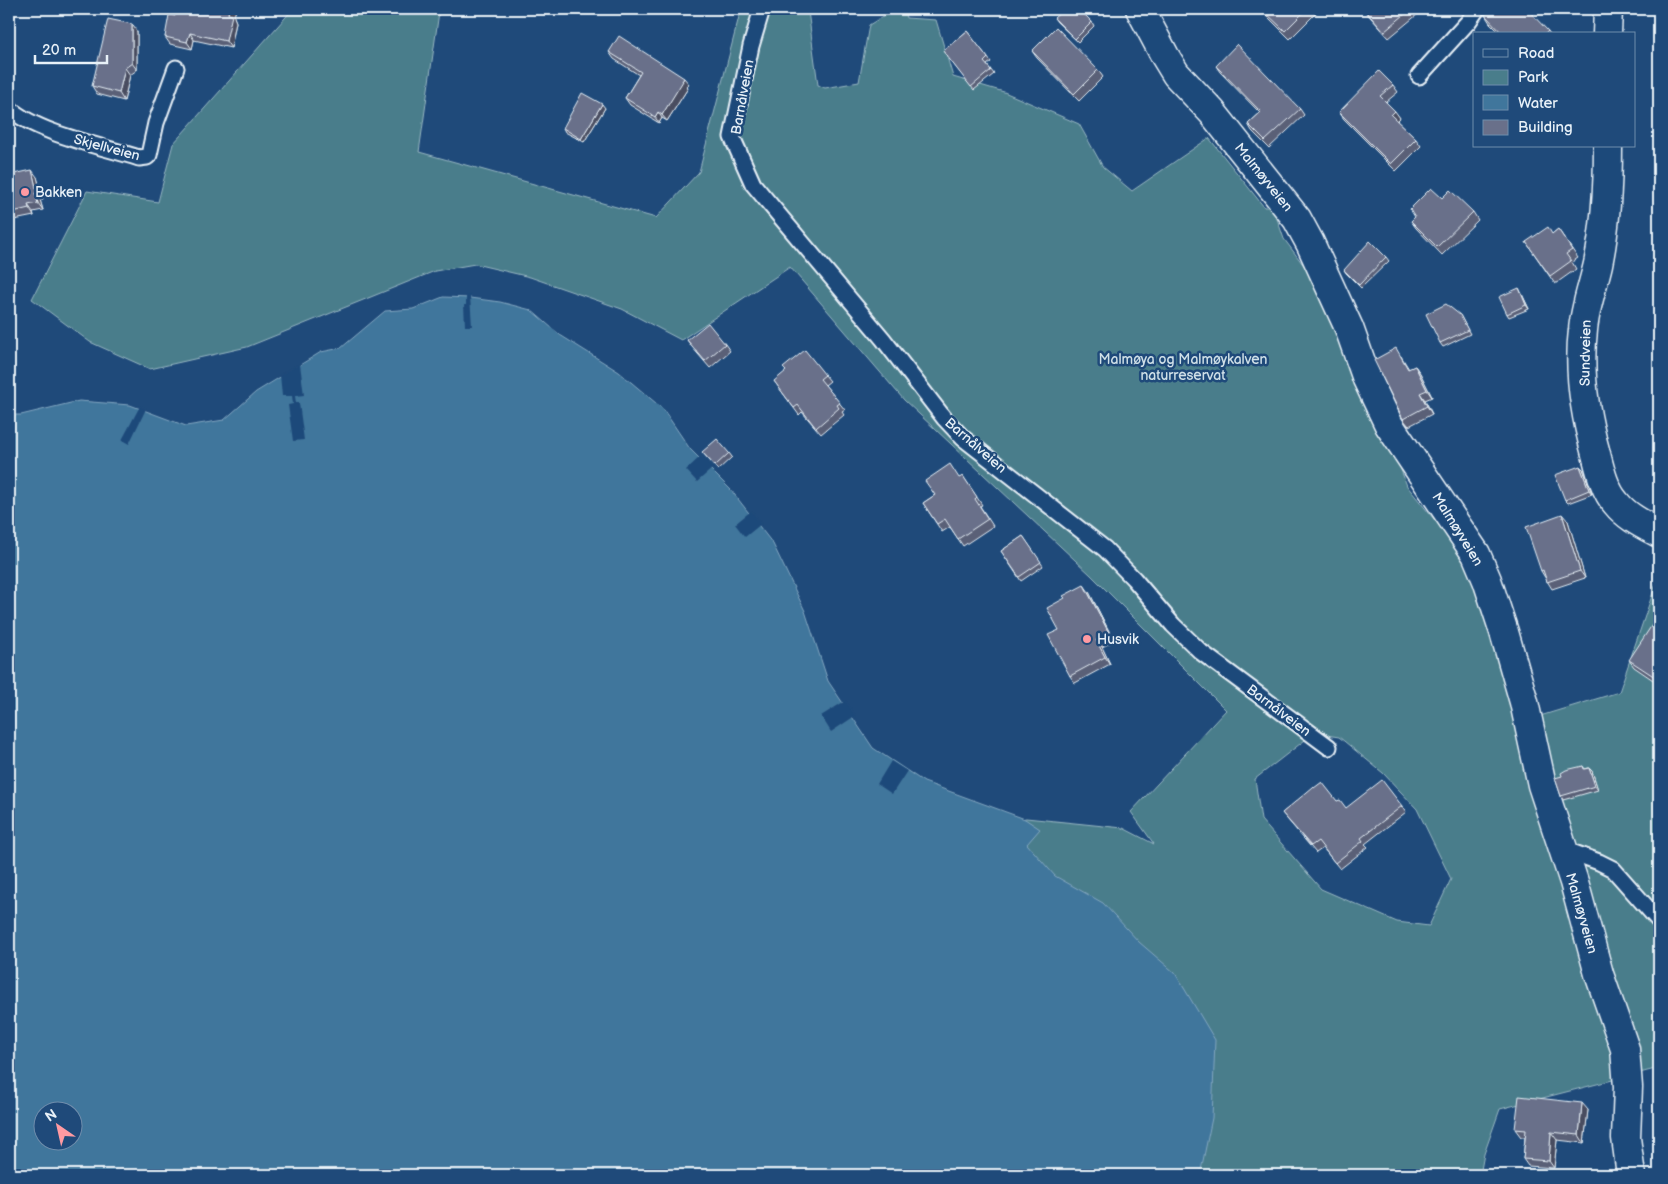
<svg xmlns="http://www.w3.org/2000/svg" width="1668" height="1184" font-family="'Balsamiq Sans',sans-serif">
<rect width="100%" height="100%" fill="#1f4a7a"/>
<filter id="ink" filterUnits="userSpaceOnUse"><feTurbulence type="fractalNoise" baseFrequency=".02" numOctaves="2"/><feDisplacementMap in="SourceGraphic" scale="10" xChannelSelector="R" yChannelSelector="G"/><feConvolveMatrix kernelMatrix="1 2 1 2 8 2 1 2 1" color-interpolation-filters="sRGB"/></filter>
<g filter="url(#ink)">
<path fill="#497d8b" stroke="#98b7c2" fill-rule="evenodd" d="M293,9H414L439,12L419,152L656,218L699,172L741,9H807L808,11L818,85L825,88L859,82L869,25L895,9H904L906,18L936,20L953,77L1004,92L1079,124L1103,167L1132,191L1209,138L1264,207H1273L1284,239L1314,279L1398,462L1407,486L1464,556L1482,602L1517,723L1619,692L1659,575V1068L1500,1109L1484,1154L1480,1175H893L1021,819L1026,818L1123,828L1154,844L1131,812L1226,710L1091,575L904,400L790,267L681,340L622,309L530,277L475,264L435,271L247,347L150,369L90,342L32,299L87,191L158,202L173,144ZM1314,733L1339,737L1383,773L1417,809L1451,879L1429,926L1397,922L1321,889L1261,820L1255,779Z"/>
<path fill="#40769c" stroke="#83a7c1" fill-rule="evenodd" d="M443,297L470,298L500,302L531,310L560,335L619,372L663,409L690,449L731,490L773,544L805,611L828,681L873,748L924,782L1025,819L1040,829L1027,844L1055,876L1103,903L1139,942L1175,973L1215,1040L1212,1118L1200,1175H9V415H21L79,401L130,405L186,426L224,420L256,392L321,352L341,348L385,311L413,309ZM42,1112H72V1142H42Z"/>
<g fill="#1f4a7a">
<polygon points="466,295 470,295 472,326 465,326 464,305 466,305"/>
<polygon points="300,364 304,395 295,396 296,403 299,403 304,440 293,441 288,405 293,404 292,396 282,396 280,375"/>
<polygon points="140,406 146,409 129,444 122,440"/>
<polygon points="701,456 713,468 697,482 686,470"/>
<polygon points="751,511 761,524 745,537 735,524"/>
<polygon points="845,701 855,716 831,732 821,716"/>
<polygon points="891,761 907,771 892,794 877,784"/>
</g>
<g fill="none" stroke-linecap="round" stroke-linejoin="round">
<g stroke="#e8f1f8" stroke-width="19">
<g id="service">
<polyline points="762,9 751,46 732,137 753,184 763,196 883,339 944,418 963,438 1105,549 1134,579 1173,625 1201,652 1329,747"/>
<polyline points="1419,76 1468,22 1477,9"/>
<path d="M9,108C38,134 102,146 139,158L147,157L149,155L156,123L176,68"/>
<polyline points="1563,849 1599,862 1613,869 1659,921"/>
</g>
</g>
<g stroke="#e8f1f8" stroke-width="31">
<g id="minor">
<polyline points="1140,9 1165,56 1176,74 1212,112 1297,219 1310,243 1349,328 1367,379 1389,425 1476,554 1487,580 1504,632 1524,702 1542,785 1574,882 1599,974 1625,1049 1628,1087 1626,1138 1631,1175"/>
<polyline points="1607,34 1608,9"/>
<path d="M1608,146C1608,185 1606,226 1598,264C1593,286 1585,307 1583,330C1578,371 1585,415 1596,454C1600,470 1605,491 1616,503C1627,517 1644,525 1659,533"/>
</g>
</g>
<use href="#service" stroke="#1f4a7a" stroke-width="15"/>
<use href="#minor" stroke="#1f4a7a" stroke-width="28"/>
</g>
<g fill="#5a6077" stroke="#e8f1f8">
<polygon points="1260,9 1315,9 1317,12 1290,39"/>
<polygon points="1363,9 1424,9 1389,38"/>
<polygon points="1485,15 1548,31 1550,34 1501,34 1490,23"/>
<polygon points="175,16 234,17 236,22 231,48 194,40 192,49 170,44 165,37"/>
<polygon points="1054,18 1092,22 1094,26 1078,42 1057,22"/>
<polygon points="967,31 991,62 987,65 994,74 974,90 943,51"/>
<polygon points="137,32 137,70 130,75 124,101 97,94 92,86"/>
<polygon points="1032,51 1098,70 1103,77 1079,101 1037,58"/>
<polygon points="609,52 689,84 687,87 688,88 667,121 662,118 659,123 630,105 625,98 639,75 614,59"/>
<polygon points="1216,66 1300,109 1304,115 1269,148 1252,131 1248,124 1260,113 1220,72"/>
<polygon points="1393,85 1398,92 1386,102 1400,118 1397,121 1416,139 1421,146 1396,171 1344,119 1339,112"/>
<polygon points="605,108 584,142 565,132 563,128"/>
<polygon points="9,175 37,177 43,200 40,200 43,210 33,212 34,216 9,221"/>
<polygon points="1442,198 1473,212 1478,220 1442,255 1416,228 1411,221"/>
<polygon points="1558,229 1578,258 1572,262 1576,269 1555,284 1526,242 1552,234"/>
<polygon points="1386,257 1389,261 1361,288 1346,273 1344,270"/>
<polygon points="1521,292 1529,309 1509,317 1507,314"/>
<polygon points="1460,315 1470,334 1443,347 1440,343"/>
<polygon points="687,340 725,344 730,351 710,368 692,347"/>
<polygon points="1401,356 1409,369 1415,366 1420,373 1432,397 1425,400 1432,414 1409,426 1403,419"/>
<polygon points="825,375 830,381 825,385 845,410 842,412 844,415 821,434 802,412 799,415 774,381"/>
<polygon points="702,452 729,453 732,457 718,470"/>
<polygon points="1583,469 1592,494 1568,503 1565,500"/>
<polygon points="963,476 982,505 980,506 993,526 963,546 950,527 942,532 923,503"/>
<polygon points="1568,521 1585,578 1552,589 1541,571"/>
<polygon points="1023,536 1043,566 1021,581 1001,551"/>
<polygon points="1089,592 1114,641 1102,647 1110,664 1075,683 1070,676 1059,630"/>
<polygon points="1659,630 1659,684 1634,667 1629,660"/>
<polygon points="1583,766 1585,769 1589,768 1592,771 1598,790 1563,800 1561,796 1562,776"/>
<polygon points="1314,788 1337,801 1346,808 1402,806 1406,812 1365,844 1368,847 1340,869 1323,848 1316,853 1287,819 1282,813"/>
<polygon points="1588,1110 1584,1143 1557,1140 1554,1168 1528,1166 1523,1159 1525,1137 1521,1137 1515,1129"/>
</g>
<g fill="#4a4e61" stroke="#e8f1f8">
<polygon points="229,9 236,9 234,17 236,22 231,48 226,41 228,14"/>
<polygon points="132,24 137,32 137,70 132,63"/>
<polygon points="190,33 194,40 192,49 187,42"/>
<polygon points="125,68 130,75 124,101 119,93"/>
<polygon points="684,78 689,84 687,87 688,88 667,121 662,115"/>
<polygon points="602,104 605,108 584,142 581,139"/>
<polygon points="1395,111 1400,118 1396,122 1391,115"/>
<polygon points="658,112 662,118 659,123 655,117"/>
<polygon points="32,170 37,177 43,200 37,192"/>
<polygon points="35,193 40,200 43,210 38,203"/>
<polygon points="28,205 33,212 34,216 29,208"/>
<polygon points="1519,288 1521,292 1529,309 1526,305"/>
<polygon points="1415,366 1420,373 1432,397 1427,390"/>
<polygon points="1420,393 1425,400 1432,414 1427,406"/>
<polygon points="1580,466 1583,469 1592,494 1589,490"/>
<polygon points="1562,514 1568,521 1585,578 1580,571"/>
<polygon points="1084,585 1089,592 1114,641 1109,633"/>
<polygon points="1096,640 1102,647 1110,664 1105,657"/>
<polygon points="1589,768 1592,771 1598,790 1595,786"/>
<polygon points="1582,1103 1588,1110 1584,1143 1579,1135"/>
<polygon points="1551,1132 1557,1140 1554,1168 1549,1161"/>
</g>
<g fill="#69708a" stroke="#e8f1f8">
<polygon points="177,9 229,9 228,14 232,15 226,41 190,33 187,42 165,37 169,15 175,16"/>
<polygon points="1064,9 1079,9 1092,22 1075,39 1054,18"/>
<polygon points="1262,9 1307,9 1285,31"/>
<polygon points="1364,9 1411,9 1384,32"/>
<polygon points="1492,9 1527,9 1548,31 1545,34 1503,34 1485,15"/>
<polygon points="108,19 132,24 132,63 125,68 119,93 92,86"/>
<polygon points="1056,27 1098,70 1074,94 1032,51"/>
<polygon points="967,31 988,58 984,62 991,70 971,87 943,51"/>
<polygon points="619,36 684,78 682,81 683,81 662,115 658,112 655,117 625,98 641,72 609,52"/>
<polygon points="1237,44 1300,109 1265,141 1248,124 1261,112 1216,66"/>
<polygon points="1379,71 1393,85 1380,96 1395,111 1391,115 1416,139 1391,164 1339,112"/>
<polygon points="582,93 602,104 581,139 563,128"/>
<polygon points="32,170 37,192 35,193 38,203 28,205 29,208 9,213 9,175"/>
<polygon points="1431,188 1442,198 1450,190 1473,212 1437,247 1411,221 1415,217 1410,209"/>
<polygon points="1548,227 1552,234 1558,229 1572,250 1566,254 1571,261 1550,276 1526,242"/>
<polygon points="1370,241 1386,257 1359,285 1344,270"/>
<polygon points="1519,288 1526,305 1507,314 1499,297"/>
<polygon points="1446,304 1460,315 1468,330 1440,343 1426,314"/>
<polygon points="708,323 725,344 705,361 687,340"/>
<polygon points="1396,348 1408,369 1415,366 1427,390 1420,393 1427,406 1403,419 1374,360"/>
<polygon points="805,350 825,375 820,379 840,403 837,405 839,408 816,428 798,405 794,408 774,381 786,371 783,368"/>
<polygon points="717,439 729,453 715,466 702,452"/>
<polygon points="950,464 959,478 963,476 977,497 975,499 988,519 958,539 945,519 937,524 923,503 935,495 925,481"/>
<polygon points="1580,466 1589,490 1565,500 1555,475"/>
<polygon points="1562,514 1580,571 1547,582 1543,570 1541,571 1526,527"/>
<polygon points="1023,536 1041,562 1019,577 1001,551"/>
<polygon points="1084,585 1109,633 1096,640 1105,657 1070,676 1048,635 1059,630 1047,608 1065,598 1063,596"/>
<polygon points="1652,625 1659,630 1659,677 1658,679 1629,660"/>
<polygon points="1583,766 1584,769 1589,768 1595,786 1561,796 1555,778 1562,776 1561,773 1566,770"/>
<polygon points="1382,780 1402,806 1361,838 1363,841 1335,863 1318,841 1311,846 1282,813 1313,787 1314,788 1322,782 1337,801 1340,800 1346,808"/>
<polygon points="1519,1096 1582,1103 1579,1135 1551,1132 1549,1161 1523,1159 1526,1130 1515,1129"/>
</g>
</g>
<g fill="#ff9aa2" stroke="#1f4a7a" stroke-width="2">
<circle cx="25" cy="192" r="5"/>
<circle cx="1087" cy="639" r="5"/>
</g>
<g text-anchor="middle" stroke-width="5" stroke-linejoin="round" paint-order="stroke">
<g font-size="14" fill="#e8f1f8" stroke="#1f4a7a">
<text transform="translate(742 97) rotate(-80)" y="5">Barnålveien</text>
<text transform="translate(107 147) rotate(15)" y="5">Skjellveien</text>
<text transform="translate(1264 177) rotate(51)" y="5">Malmøyveien</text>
<text transform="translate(1585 353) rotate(-89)" y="5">Sundveien</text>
<text transform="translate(976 445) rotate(41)" y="5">Barnålveien</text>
<text transform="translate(1458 529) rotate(58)" y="5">Malmøyveien</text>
<text transform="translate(1279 710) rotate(37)" y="5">Barnålveien</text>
<text transform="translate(1582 913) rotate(74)" y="5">Malmøyveien</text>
</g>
<g font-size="14" fill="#e8f1f8" stroke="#1f4a7a" text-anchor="start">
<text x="35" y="197">Bakken</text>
<text x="1097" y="644">Husvik</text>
</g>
<g font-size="14" fill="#d0e0e8" stroke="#1f4a7a">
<text x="1183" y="364">Malmøya og Malmøykalven<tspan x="1183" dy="16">naturreservat</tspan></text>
</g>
</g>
<rect width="1668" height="1184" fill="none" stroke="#1f4a7a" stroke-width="30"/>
<rect x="15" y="15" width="1638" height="1154" fill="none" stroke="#e8f1f8" stroke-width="2" filter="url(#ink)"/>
<rect x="1473" y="32" width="162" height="115" fill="#1f4a7a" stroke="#6f8dac"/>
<rect x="1483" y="49" width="25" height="8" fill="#1f4a7a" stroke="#6f8dac"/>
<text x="1518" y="58" font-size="15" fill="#e8f1f8">Road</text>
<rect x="1483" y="70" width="25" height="15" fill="#497d8b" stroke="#6f8dac"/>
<text x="1518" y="82" font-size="15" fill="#e8f1f8">Park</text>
<rect x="1483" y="95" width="25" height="15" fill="#40769c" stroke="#6f8dac"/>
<text x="1518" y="108" font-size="15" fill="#e8f1f8">Water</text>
<rect x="1483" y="120" width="25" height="15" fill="#69708a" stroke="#6f8dac"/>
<text x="1518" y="132" font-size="15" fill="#e8f1f8">Building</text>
<g transform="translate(58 1126) rotate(326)"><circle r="24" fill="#1f4a7a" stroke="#6f8dac"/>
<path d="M0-4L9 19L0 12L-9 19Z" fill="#ff9aa2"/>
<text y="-8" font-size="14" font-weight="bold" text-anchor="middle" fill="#e8f1f8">N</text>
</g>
<path d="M35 55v8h72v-8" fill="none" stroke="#e8f1f8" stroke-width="2.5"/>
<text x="42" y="55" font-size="15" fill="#e8f1f8" stroke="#1f4a7a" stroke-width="4" paint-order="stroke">20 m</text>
</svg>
